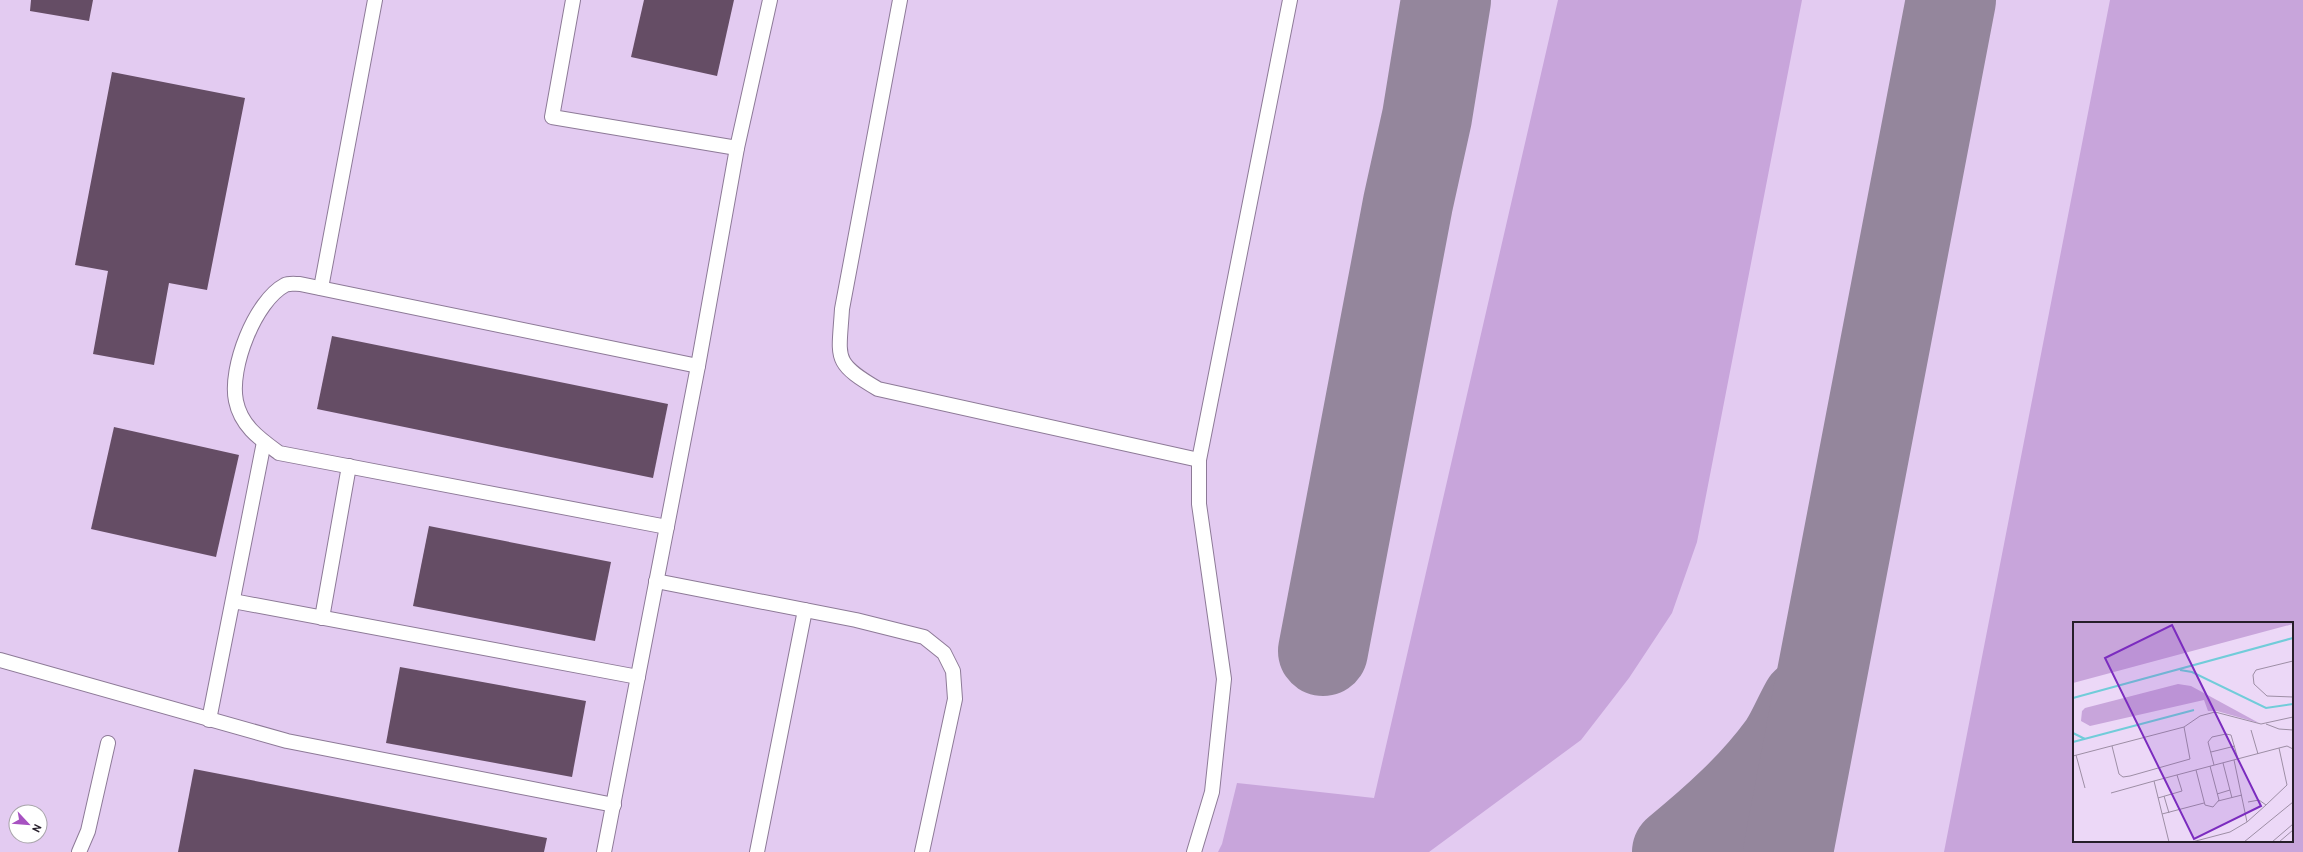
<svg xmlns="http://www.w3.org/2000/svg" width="2303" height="852" font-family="Barlow,sans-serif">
<rect width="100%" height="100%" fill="#ecd8f7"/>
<path fill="#e3cbf1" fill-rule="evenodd" d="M0,0H2303V852H0ZM2074,623H2292V841H2074ZM16,812H40V836H16Z"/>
<g fill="#c8a5db" fill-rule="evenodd">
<polygon points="1558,0 1802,0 1697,542 1672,613 1629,678 1581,740 1429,852 1218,852 1222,844 1237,783 1374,798"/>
<path d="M2110,0H2303V852H1944ZM2074,623H2292V841H2074Z"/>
</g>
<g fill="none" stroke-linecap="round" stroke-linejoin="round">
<g stroke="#94869c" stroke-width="90">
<polyline points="1323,651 1408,203 1427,117 1446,0"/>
<path d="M1677,852C1716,820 1753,787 1783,746C1792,733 1798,717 1806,703"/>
<polyline points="1788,852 1951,0"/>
</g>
</g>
<g fill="#654d65">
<polygon points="31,0 93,0 89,21 30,11"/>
<polygon points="644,0 734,0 717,76 631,57"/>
<polygon points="112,72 245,98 207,290 169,283 154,365 93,354 108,271 75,265"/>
<polygon points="332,336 668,404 653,478 317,409"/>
<polygon points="114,427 239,455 216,557 91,529"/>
<polygon points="429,526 611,562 595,641 413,606"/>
<polygon points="400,667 586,701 572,777 386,743"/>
<polygon points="194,769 547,838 544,852 178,852"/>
</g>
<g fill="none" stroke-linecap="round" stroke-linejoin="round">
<g stroke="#8d7a97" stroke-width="16">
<g id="lane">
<polyline points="573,0 552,117 737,148"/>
<path d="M900,0L842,309C839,359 832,362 878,389L1199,460"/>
<polyline points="321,288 375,0"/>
<path d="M667,527L279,453C260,439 241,426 236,401C229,368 255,301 285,285C289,283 295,284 300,284L698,366"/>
<polyline points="656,581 856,620 924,637 944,653 953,671 955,699 922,852"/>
<polyline points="233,601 638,677"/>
<polyline points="322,618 349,466"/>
<polyline points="0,660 287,741 614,805"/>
<polyline points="209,720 264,442"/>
<polyline points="79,852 88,831 108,743"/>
<polyline points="604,852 698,366 737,148 770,0"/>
<polyline points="757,852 805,610"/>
<polyline points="1194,852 1212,792 1224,679 1199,504 1199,460 1290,0"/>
</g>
</g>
<use href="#lane" stroke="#fff" stroke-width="14"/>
</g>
<g transform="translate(2073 622)">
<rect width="220" height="220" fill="#ecd8f7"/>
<path d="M0,0H220V2L0,61ZM105,62L118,64L186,101L144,89H135L131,78L17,104L8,99L9,89L12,86Z" fill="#c8a5db"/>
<path fill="none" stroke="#71ccd9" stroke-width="2" d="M107,48L119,50L193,86L220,82M0,76L220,16M0,111L12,117M0,120L121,88"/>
<path fill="none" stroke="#9d8ea5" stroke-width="1" d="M220,39L183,48L180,53L181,62L194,74L220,75M193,102L206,107L220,108M178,108L185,132M39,124L46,152L50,155L57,154L117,137L111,105M206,126L214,124L220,127M138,130L162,124M3,133L12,166M0,134L111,105L127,94L142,90L188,102L220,95M150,141L159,176M141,143L135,120L139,115L153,112L158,113L165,137M123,148L132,183L140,185L146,178L137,144M38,171L81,159M144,172L157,168M91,174L96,191M85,176L109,169L104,153M145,179L169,173M89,192L131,181M174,200L193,183L186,178L175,180M96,220L81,159L206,126L214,163L193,183M119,220L157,210L174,200L161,138M171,220L220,180M199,220L220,202M206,220L220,208"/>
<path fill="#7b2cbf" fill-opacity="0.15" stroke="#7b2cbf" stroke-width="2" d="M99,3L188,184L121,217L32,36Z"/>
<rect width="220" height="220" fill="none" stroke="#261e2a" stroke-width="2"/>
</g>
<g transform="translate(28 824) rotate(116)"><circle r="19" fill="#ffffff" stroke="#a8a5aa"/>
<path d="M0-3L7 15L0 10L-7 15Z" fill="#a752c1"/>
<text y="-6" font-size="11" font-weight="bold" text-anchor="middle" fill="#261e2a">N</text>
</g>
</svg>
